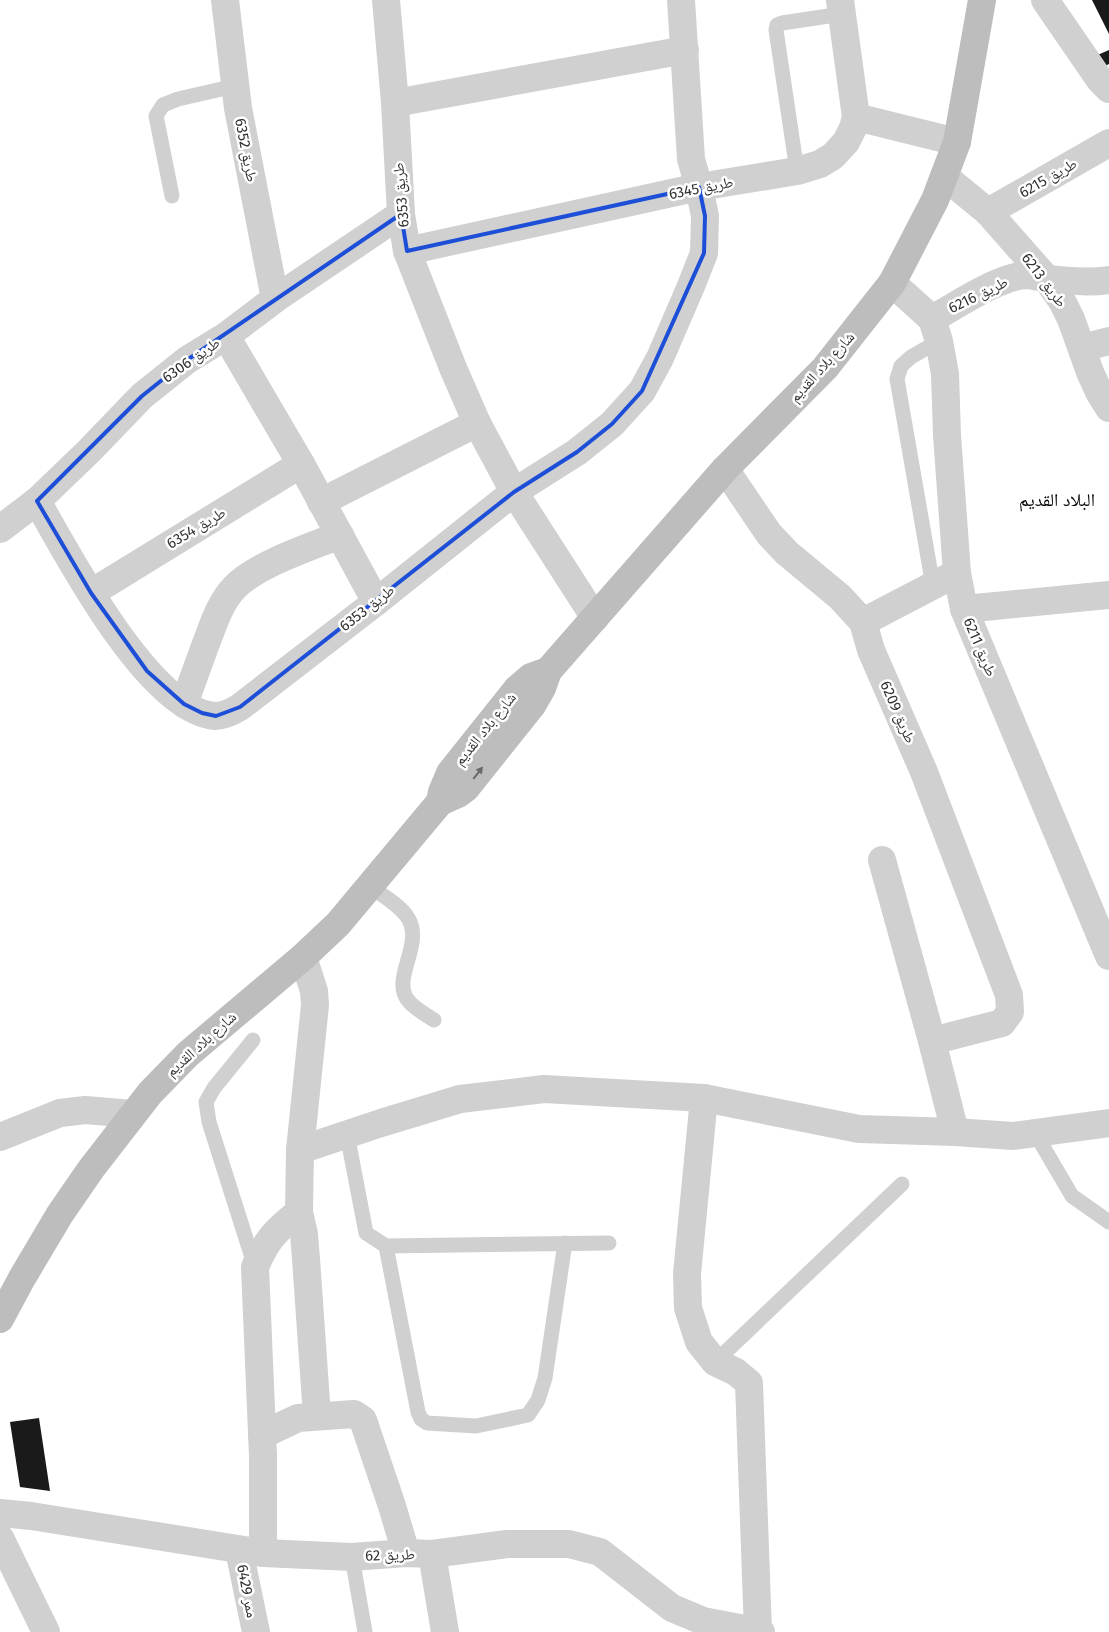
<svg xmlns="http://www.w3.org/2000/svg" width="1109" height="1632" font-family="'Fira Sans','Noto Naskh Arabic',sans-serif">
<rect width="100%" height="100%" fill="#fff"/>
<g fill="#1a1a1a">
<polygon points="1092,0 1109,0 1109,34"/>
<polygon points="1109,50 1109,64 1099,69 1093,57"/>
<polygon points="39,1418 50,1491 20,1487 10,1422"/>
</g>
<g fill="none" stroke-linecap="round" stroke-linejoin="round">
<g stroke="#d0d0d0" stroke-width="15">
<polyline points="797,171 776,30 777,25 782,23 842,14"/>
<polyline points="172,196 156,116 163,105 178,99 235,86"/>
<polyline points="933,586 897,379 901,366 911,357 939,341"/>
<path d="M370,886C383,896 400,905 408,918C424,944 392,977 407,999C413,1008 425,1014 434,1020"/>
<polyline points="253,1040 214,1088 206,1102 209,1122 255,1267"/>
<polyline points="1035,1133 1072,1196 1109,1222"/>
<polyline points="347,1134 366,1233 386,1246 609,1243"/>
<polyline points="386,1246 418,1412 421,1419 427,1423 476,1426 528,1415 538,1400 545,1378 565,1243"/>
<polyline points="715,1362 902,1184"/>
<polyline points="352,1557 365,1632"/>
</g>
<g stroke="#d0d0d0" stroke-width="28">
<polyline points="225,0 238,108 275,299"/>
<polyline points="386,0 395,103 401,214 407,251 453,368 477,423 514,492 595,618"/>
<polyline points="1045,0 1100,80 1109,89"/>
<polyline points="395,103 685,50"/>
<polyline points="856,117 957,142"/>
<polyline points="944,176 988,212 1046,278 1062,301 1071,319 1090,372 1099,392 1109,408"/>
<polyline points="988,212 1109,143"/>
<polyline points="407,251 699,187 797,171 820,164 833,156 846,142 853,128 856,117 840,0"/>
<polyline points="892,283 932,319"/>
<polyline points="932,319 939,341 945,374 947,435 957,573 964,609 1109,956"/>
<path d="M932,319C956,306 1002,274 1029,275C1034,276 1039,277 1044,278C1065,281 1088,283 1109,280"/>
<polyline points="226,336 301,464 376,602"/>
<polyline points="1082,348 1109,341"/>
<polyline points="725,469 769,534 787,553 840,597 863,622 871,650 924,772 1009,995 1010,1012 1002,1023 932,1041"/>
<path d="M37,501C68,555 149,711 215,716C224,716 232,712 240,707L376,602L514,492L577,452L612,424L642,391L660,358L691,286L704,253L705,216L699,187L691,159L681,0"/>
<polyline points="321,502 477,423"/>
<polyline points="0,529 37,501 89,451 142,396 187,360 226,336 275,299 401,214"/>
<polyline points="91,593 301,464"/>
<polyline points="964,609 1109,595"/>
<polyline points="863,622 957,573"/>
<path d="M184,704C191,685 198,665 205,646C213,626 219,604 234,588C255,565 310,547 340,535"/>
<polyline points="882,860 932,1041 955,1132"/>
<polyline points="303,957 314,991 315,1005 300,1150 299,1212 304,1234 306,1259 317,1416"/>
<polyline points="704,1098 687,1274 688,1308 699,1342 715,1362 736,1372 749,1383 758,1632"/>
<polyline points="0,1137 60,1113 85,1110 133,1114"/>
<polyline points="300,1150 381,1123 460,1099 544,1089 704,1098 859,1129 955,1132 1013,1136 1109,1123"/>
<polyline points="262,1435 298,1418 354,1414 363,1420 392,1506 406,1553"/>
<polyline points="0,1513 31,1516 263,1553 352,1557 406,1553 432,1554 507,1544 569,1544 600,1552 672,1608 703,1621 761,1632"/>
<polyline points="0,1538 46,1632"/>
<polyline points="239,1550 256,1632"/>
<path d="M263,1553V1456L255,1267C267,1239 275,1231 299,1212"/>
<polyline points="432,1554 445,1632"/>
</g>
<g stroke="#bdbdbd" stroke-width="28">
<polyline points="440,802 458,794 466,788 533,704 542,688 548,671 725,469 825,368 892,283 935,200 957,142 982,0"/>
<polyline points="0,1319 22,1278 60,1214 91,1169 150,1093 188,1054 303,957 338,924 440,802 442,792 450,773 517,689 531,677 548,671"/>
</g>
</g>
<defs><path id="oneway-solid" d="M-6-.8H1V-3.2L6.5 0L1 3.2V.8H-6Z" transform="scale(1.25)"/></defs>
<use fill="#6a6a6a" href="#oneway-solid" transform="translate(478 773) rotate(-52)"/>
<path fill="none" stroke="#1d4ed8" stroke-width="4" stroke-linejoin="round" d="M699,187L705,216L704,253L642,391L612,424L577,452L514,492L240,707L216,716L202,713L184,704L147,671L91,593L37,501L142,396L187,360L401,214L407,251Z"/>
<g text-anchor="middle" stroke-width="5" stroke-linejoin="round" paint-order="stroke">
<g font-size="15" fill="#333" stroke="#fff">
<text transform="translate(246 150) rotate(79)" y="5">طريق 6352</text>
<text transform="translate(1048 178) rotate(-30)" y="5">طريق 6215</text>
<text transform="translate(701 188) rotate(-11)" y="5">طريق 6345</text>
<text transform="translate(401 195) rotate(-95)" y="5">طريق 6353</text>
<text transform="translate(1044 280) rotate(53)" y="5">طريق 6213</text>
<text transform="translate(978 295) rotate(-26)" y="5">طريق 6216</text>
<text transform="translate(191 360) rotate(-35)" y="5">طريق 6306</text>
<text transform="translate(822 367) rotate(-48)" y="5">شارع بلاد القديم</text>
<text transform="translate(196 528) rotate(-31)" y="5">طريق 6354</text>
<text transform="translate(367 608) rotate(-38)" y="5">طريق 6353</text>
<text transform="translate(980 647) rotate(67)" y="5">طريق 6211</text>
<text transform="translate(898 712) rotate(66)" y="5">طريق 6209</text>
<text transform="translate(485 729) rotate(-51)" y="5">شارع بلاد القديم</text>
<text transform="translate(201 1044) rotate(-42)" y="5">شارع بلاد القديم</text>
<text transform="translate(390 1555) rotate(-2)" y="5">طريق 62</text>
<text transform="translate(247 1591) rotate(79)" y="5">ممر 6429</text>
</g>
<g font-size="18" fill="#000" stroke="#fff">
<text x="1057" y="506">البلاد القديم</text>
</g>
</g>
</svg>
